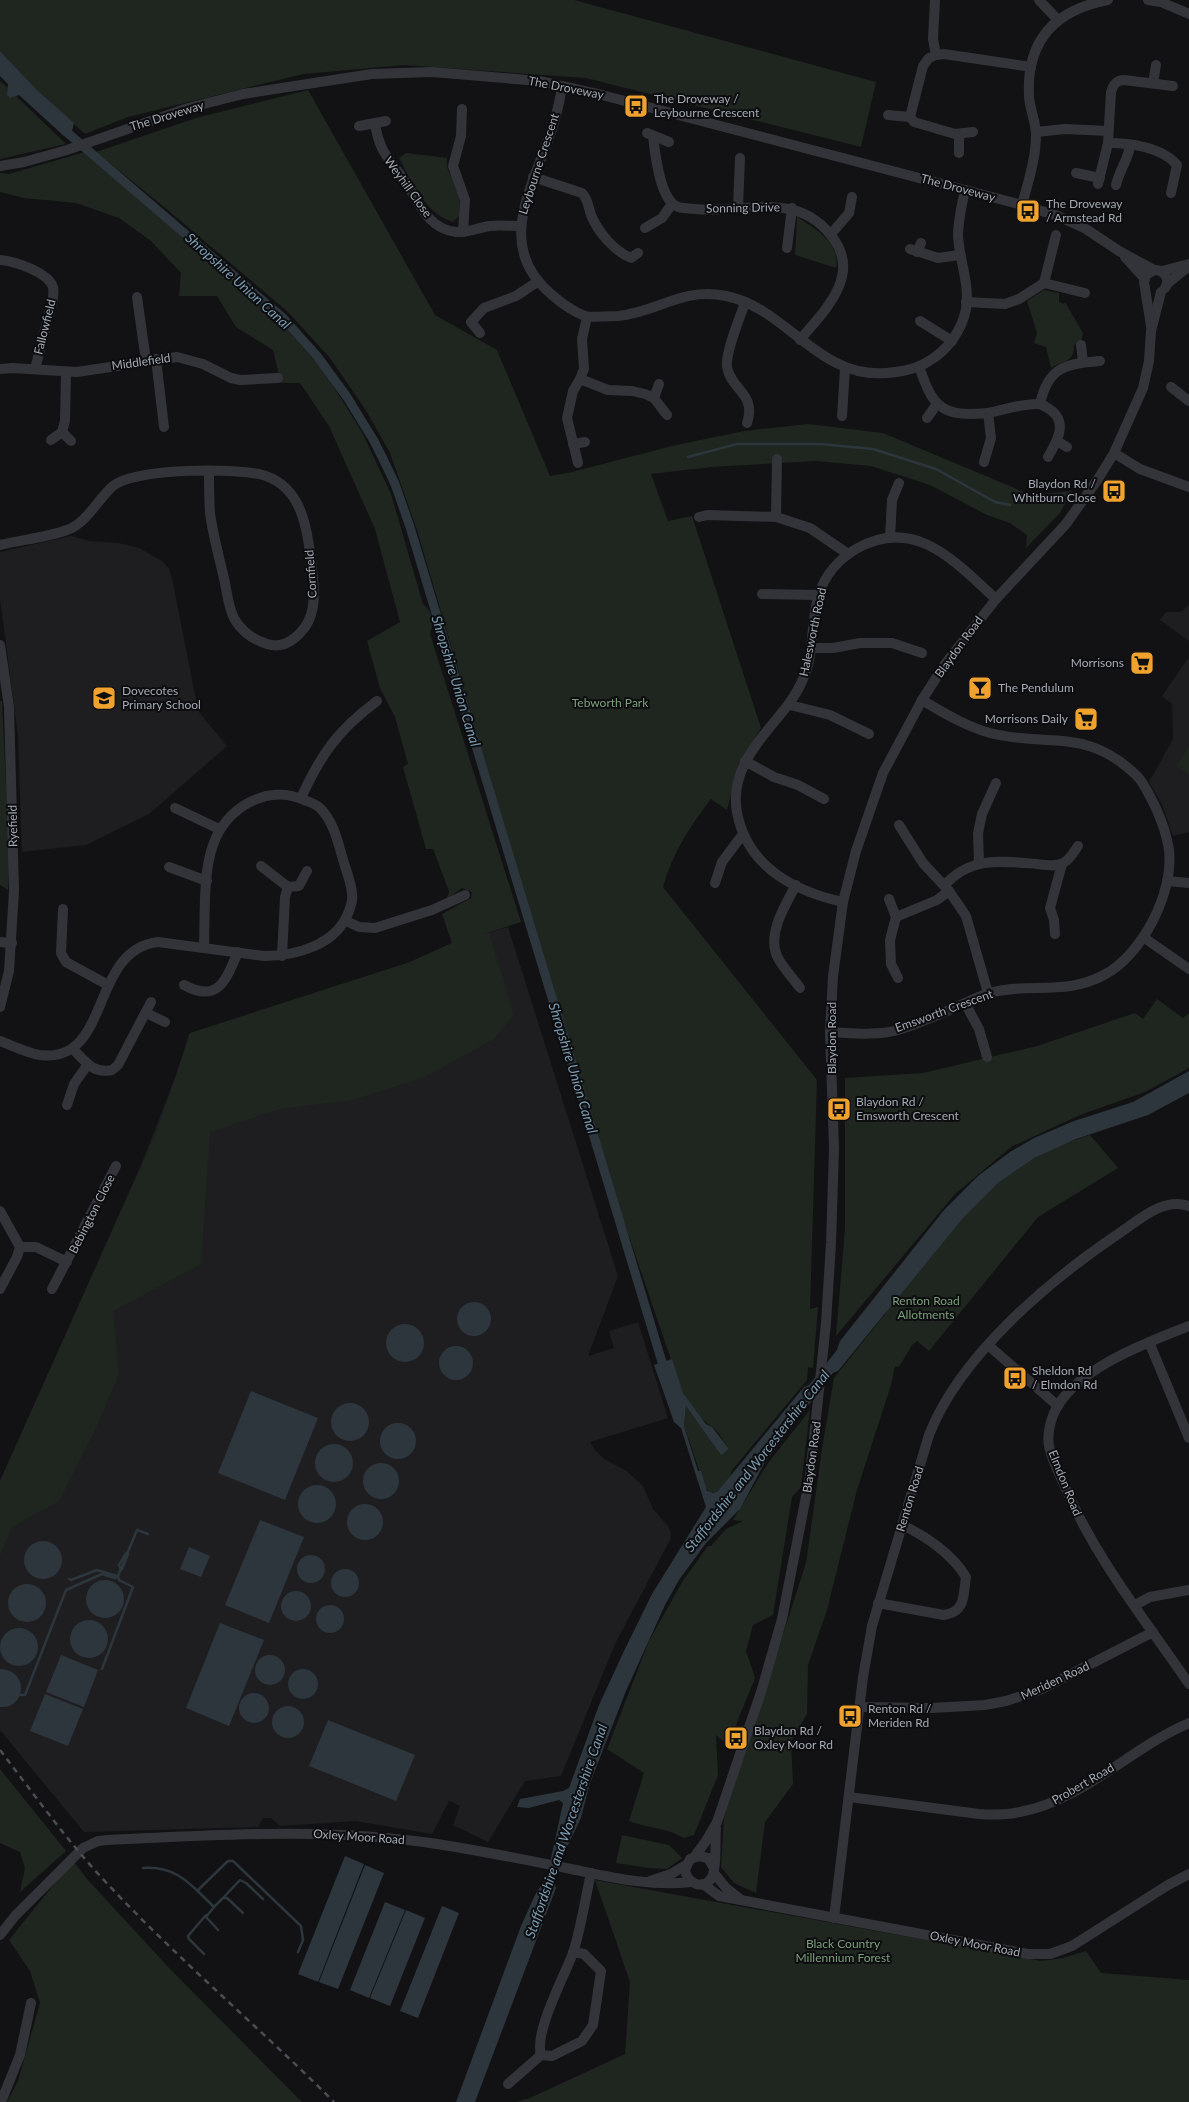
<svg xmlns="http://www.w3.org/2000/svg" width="1189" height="2102" font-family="Lato,sans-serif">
<rect width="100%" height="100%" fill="#121214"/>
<g fill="#1e1e21">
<polygon points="71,536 89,541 119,543 139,548 162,561 169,569 172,578 198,711 227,746 149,814 86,845 22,852 18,736 0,598 0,552"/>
<polygon points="1189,605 1189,641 1160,620 1166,612 1181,612"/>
<polygon points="1189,657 1189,832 1173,836 1162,804 1149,782 1173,739 1172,704 1162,696"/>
<polygon points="508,927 618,1276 588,1356 614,1348 609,1331 638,1322 668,1418 590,1442 595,1450 603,1458 628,1472 643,1486 653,1509 668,1526 671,1533 670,1540 615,1644 561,1776 525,1781 488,1842 453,1825 460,1806 449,1801 432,1834 355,1821 280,1826 271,1818 263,1818 258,1827 84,1832 0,1730 0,1481 141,1165 179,1068 189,1034 410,962 453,943"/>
</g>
<g fill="#1e261f">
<polygon points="0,0 574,0 876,82 861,147 586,78 404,65 303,74 128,117 85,134 36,89 0,51"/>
<polygon points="0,81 8,88 7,95 10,98 16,96 66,144 0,159"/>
<path d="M308,90L435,315L497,350L550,476L572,472L672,446L744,431L808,424L883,433L1031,495L1072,491L1060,513L1026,548L1027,535L1010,523L987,515L930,485L871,466L815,461L711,467L651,474L668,521L692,516L761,728L739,764L727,810L711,799C690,826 672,854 663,887L817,1080L810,1309L818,1307L813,1368L808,1367L807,1380L732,1470C730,1480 721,1493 710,1493L705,1487L684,1426L686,1406L721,1454L729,1449C724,1442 718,1431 712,1427C699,1417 686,1402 680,1386L602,1157L417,530L390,453L367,412L330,358L288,312L163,206L96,152L196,118Z"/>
<path d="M85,152L285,327L323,370L362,432L391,494L423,604C434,614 434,620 430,634L521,922L484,934L489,933L514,1015L494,1039L425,1077L353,1100L279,1109L210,1132L201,1264L113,1311L119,1374L96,1428L59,1501L12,1527L0,1555V1481L157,1131L190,1033L410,962L452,943L442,914L471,898L472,892L462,888L447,899L449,891L433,849H426L403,767L408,764L395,717L380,688L367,641L400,622L375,529L329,426L300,383H281L273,350L236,327L217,296H179L181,273L151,241L119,218L76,203L24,198L0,192V173L9,174Z"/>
<path d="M406,153L447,158C445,173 455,179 459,192C460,199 459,208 459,216L453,222C425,213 412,183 399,158Z"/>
<path d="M797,217C815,228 841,244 836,268L795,255Z"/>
<path d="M1044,290L1059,293V302L1064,304L1065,302L1083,333L1081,343L1074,345C1075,362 1064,360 1051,368L1046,347L1034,343L1037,333L1027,301Z"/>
<polygon points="0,701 2,701 9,850 8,890 0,885"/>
<polygon points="1189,747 1189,775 1176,766"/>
<polygon points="1157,999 1183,1018 1189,1013 1189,1068 1145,1092 1080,1115 1011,1147 955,1194 836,1336 845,1229 845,1078 923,1073 1037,1046 1135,1013 1143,1019"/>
<path d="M1090,1135L1118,1168L1038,1217L929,1351L917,1341L912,1345L899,1367L895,1366L891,1385L857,1490L827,1610L808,1665L807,1714L791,1741L793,1784L765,1822L756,1893L734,1883L721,1867L724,1817L806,1563L823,1442L834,1378L886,1313L885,1312L893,1301C935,1251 976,1191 1033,1158C1051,1148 1071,1141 1090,1135Z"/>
<path d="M810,1410L801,1487L792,1497L773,1615L753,1625L746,1651L755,1678L736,1725L723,1741L716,1735L718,1775L694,1835L684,1838C667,1828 647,1828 629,1821L644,1773L607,1749L649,1641L682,1582L708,1546H711L726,1529L743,1521L733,1520L768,1463Z"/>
<polygon points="0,1769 66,1851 20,1892 25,1868 20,1852 0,1843"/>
<polygon points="622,1835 669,1845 682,1858 667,1869 649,1868 616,1863"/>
<polygon points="74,1862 87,1879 171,1970 302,2102 7,2102 18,2081 40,2003 30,1971 9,1940 59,1878"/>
<polygon points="595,1880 1041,1961 1063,1958 1086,1951 1101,1973 1189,1980 1189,2102 516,2102 530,2098 625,2054 630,1982"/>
</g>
<g fill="#2c363c">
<polygon points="0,51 36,89 74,123 71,135 64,136 19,95 10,98 7,95 8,84 0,76"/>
<polygon points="1189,1071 1189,1093 1148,1115 1076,1139 1034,1158 998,1183 963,1218 838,1371 833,1373 765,1462 740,1509 706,1543 679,1580 665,1605 626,1691 590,1783 581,1818 568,1845 561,1854 554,1878 556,1888 475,2102 456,2102 521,1926 536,1893 547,1877 563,1803 559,1800 529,1808 517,1807 520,1799 563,1791 569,1788 599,1705 624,1651 652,1594 706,1507 681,1428 674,1422 654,1365 672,1359 683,1393 706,1424 712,1427 729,1449 721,1455 686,1406 684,1426 698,1471 701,1471 707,1491 713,1493 718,1491 804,1387 809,1385 837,1350 840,1341 944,1210 978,1176 1010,1152 1034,1138 1074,1121 1133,1102"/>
<circle cx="474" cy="1319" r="17"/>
<circle cx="405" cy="1343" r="19"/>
<circle cx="456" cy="1363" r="17"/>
<polygon points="251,1391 318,1418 285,1500 218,1473"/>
<circle cx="350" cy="1422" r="19"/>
<circle cx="398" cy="1441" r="18"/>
<circle cx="334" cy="1463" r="19"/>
<circle cx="381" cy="1481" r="18"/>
<circle cx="317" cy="1504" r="19"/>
<circle cx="365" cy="1522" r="18"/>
<polygon points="260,1520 304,1537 269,1623 225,1605"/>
<circle cx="43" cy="1560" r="19"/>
<polygon points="189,1547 210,1556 201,1577 180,1569"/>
<circle cx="311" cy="1569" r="14"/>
<circle cx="345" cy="1583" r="14"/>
<circle cx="105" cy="1599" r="19"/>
<circle cx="27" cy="1603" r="19"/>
<circle cx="296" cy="1606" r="15"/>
<circle cx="330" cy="1619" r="14"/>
<circle cx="89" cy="1639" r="19"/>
<polygon points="220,1623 264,1640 229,1726 186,1708"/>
<circle cx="19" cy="1647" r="19"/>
<circle cx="270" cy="1670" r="15"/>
<polygon points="61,1655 98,1670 84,1707 46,1692"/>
<circle cx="303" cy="1684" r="15"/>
<path d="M0,1669C29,1669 27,1709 0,1707Z"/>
<circle cx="254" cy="1708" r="15"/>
<polygon points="45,1694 83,1709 68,1746 30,1731"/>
<circle cx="288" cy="1722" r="16"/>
<polygon points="328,1720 415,1755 396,1801 309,1766"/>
<polygon points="345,1856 364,1864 318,1982 298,1974"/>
<polygon points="365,1865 384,1873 338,1989 319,1982"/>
<polygon points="385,1902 405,1910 369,1998 350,1990"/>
<polygon points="442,1906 459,1913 418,2018 400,2011"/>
<polygon points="406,1910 425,1918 390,2006 370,1998"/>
</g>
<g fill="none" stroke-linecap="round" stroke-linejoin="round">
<g stroke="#2c363c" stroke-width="2.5">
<polyline points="688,457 737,444 820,444 873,449 936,469 995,502 1010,505"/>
<polyline points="122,1569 128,1554"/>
<polyline points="121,1570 119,1565 126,1553"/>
<polyline points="69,1579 71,1580 97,1570 117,1576"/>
<polyline points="102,1669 133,1587 119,1580 118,1576 137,1530 148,1534"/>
<polyline points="20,1695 25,1695 66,1590 102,1574 115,1578 118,1576"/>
<path d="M143,1868C177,1865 192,1886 214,1907L223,1898H227L243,1913"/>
<polyline points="197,1891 228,1861 233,1861 301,1926 303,1940 298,1952"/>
<polyline points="223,1898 240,1880 246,1883 263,1899"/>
<polyline points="214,1907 206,1917 218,1930"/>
<polyline points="204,1954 189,1939 188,1936 206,1915"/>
</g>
<polyline stroke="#2c363c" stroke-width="9" points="63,129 283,318 317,356 347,397 374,441 385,463 395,484 410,527 435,610 665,1372"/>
<g stroke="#333439" stroke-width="10">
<polyline points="935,0 933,39 936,55"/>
<polyline points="1039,0 1057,19"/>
<polyline points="1148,0 1161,2 1189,14"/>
<polyline points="1153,83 1156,65"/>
<path d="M562,87C559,106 554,125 547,143C528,195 498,249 551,294C560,302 574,312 585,316C591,318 611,316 618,316C659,312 681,287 726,296C787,308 818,379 886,373C900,372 917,369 929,361C948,350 962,330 966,309C970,283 959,260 958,235C958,220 962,205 965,190"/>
<polyline points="462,109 461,136 453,166 465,200 463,232"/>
<polyline points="888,115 910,117"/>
<path d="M375,123C379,152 389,158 404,180C418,200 427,229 456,232C467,233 478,228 489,226C499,225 510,226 520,226"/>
<polyline points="359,126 386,121"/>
<polyline points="973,132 955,134 914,122 910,117 923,66 929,58 936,55 944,54 1031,67"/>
<polyline points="1036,132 1065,129 1108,131"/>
<polyline points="647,133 669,142"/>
<polyline points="959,134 959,153"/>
<path d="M653,136C655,153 659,192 673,204C678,209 688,208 695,209C745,214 800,188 835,241C860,278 822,313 800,340"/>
<path d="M1108,143C1130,143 1162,147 1177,165L1171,193"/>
<polyline points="0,166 24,162 67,150 188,108 243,94 372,74 432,72 539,81 602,95 1022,205 1058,216 1086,229 1119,251 1154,270"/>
<polyline points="1076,173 1100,178"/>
<path d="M533,177L582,193C588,199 588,206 591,215C598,232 614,251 631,258L638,253"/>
<path d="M1098,184L1108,143L1111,92C1113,85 1116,80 1124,80L1173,86"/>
<path d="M1116,185C1119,171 1128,160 1130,146"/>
<path d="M1022,205C1028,182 1036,159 1036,135C1036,122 1030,110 1029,97C1026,41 1054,10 1108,0"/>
<polyline points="738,207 740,158"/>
<polyline points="645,228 662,218 672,204"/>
<polyline points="831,234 849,213 852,197"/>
<polyline points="787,248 792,208"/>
<polyline points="910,249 938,258 960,255"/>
<polyline points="917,252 921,243"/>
<polyline points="1125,257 1145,279"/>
<path d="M0,260C14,261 48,272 53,287C54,291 53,295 53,299L35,369"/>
<polyline points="1162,271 1189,264"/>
<polyline points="1044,283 1056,235"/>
<polyline points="1165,288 1167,284 1189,266"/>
<polyline points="137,297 146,361"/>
<polyline points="966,302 1005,304 1019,299 1044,283 1085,293"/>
<path d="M745,303C740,317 725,353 727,367C731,390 757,394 747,423"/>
<polyline points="920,321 952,341"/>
<path d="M1151,326L1144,282L1146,275L1154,270C1163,270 1168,275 1167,284"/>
<polyline points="480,333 471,322 484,308 516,296 537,282"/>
<polyline points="1081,345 1083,362"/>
<polyline points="156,359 164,427"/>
<path d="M919,366C933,409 943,417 988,413L991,438L984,462"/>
<polyline points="0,369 13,368 77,372 177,357 203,364 231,378 240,380 278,378"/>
<polyline points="580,379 608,390 632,391 645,394 654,398 667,415"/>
<polyline points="1171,387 1189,401"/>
<polyline points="654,398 659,384"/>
<path d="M1040,404C1048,367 1065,364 1100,361"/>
<path d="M988,413C1004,410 1023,403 1039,404C1044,405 1048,408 1052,411C1068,424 1056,443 1048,457"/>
<polyline points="842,416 845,369"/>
<polyline points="927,418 937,404"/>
<polyline points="62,432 65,421 66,372"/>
<polyline points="51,440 62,432 71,441"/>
<polyline points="1057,441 1067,447"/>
<polyline points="573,444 585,442"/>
<polyline points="1114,453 1140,469 1189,487"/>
<polyline points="578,463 567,418 573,391 580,379 584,369 582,339 587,317"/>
<polyline points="699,517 707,515 776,517 810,528 848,554"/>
<polyline points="776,517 777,459"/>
<polyline points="890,538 892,500 899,483"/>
<path d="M0,545C20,540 49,537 67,530C87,523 97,500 113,486C134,468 239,467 266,476C304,489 308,534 312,568C314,588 317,610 305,627C296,639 283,649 267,644C254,640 242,631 235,620C229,610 227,594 225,583C220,560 213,536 210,513C209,499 209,485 209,471"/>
<polyline points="762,594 818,595"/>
<polyline points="0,645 9,707 14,891 9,971 0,1007"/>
<polyline points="811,648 833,648 860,643 892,643 922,653"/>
<polyline points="790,705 830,715 869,734"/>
<polyline points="745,761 774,777 798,785 824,799"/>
<path d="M301,798C321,754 338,730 377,701"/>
<polyline points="175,808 219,829"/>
<polyline points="899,825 923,863 949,891 966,916 988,993"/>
<polyline points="979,863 978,833 982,814 996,783"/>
<polyline points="261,866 288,887 299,886 307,871"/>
<polyline points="169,867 207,881"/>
<polyline points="1167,881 1189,883"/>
<polyline points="715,883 722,862 743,834"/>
<path d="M796,885C786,904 767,933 777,956C782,967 793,978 800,988"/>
<path d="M944,886C970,856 1001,861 1037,864C1045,865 1055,867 1063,863C1070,860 1074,852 1078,846"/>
<polyline points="889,899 896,917 890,940 891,964 898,978"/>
<path d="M843,902C797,892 752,869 739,821C733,801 736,781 745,763C760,732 790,711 803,679C815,653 810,622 819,594C825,575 839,559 856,549C915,515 955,562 996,599"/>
<polyline points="63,909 61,953 66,962 108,985"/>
<polyline points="896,917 937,900 949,891"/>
<polyline points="346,921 359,927 375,928 432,910 465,895"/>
<polyline points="1055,934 1054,920 1050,908 1062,864"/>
<polyline points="1143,937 1189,969"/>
<polyline points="0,942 12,943"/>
<polyline points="282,956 285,897 288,887"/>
<path d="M184,985C219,1004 226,979 238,952"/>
<polyline points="965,1003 979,1029 987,1057"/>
<polyline points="146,1013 165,1022"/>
<path d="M830,1032C852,1033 877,1036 898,1030C921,1023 943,1013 965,1003C973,1000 981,995 989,993C1029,982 1065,996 1104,975C1142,955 1174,893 1169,850C1167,836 1161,819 1155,806C1150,797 1145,785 1138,777C1087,726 1049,748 990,733C965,726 944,713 922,700"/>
<path d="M0,1041C13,1046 27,1053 40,1055C112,1064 89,950 158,942L264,956C296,956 337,945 349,911C351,906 353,899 352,893C351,881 345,868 342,856C337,839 333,821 320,808C316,804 309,802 304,800C266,783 225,809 213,845C203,872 205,917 204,947"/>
<path d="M73,1049C86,1062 93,1074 112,1070L118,1065L151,1002"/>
<polyline points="67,1105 74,1084 88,1064"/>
<polyline points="0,1211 20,1247 17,1257 0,1289"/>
<polyline points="20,1247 36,1247 67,1262"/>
<polyline points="52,1289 116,1166"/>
<path d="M1189,1326C1148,1342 1074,1369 1054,1413C1050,1423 1047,1435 1049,1446C1052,1461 1060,1475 1066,1489C1096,1559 1146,1621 1189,1684"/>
<polyline points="1149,1342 1189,1438"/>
<polyline points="989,1346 1058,1406"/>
<path d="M878,1603L944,1615C966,1612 963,1595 966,1577C952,1554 926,1536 902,1525"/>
<polyline points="1135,1605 1150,1597 1189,1590"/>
<polyline points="860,1707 931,1708 985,1705 1006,1701 1040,1690 1153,1632"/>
<path d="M849,1797L979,1814C993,1815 1007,1815 1020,1812C1082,1801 1132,1747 1189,1723"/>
<polyline points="695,1856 706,1841 717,1822 762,1689 782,1619 810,1476 826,1323 831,1243 834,1148 830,1032 833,976 843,902 856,851 883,773 922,700 945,664 996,599 1066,524 1098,479 1114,453 1143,388 1149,361 1151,331 1161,292"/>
<path d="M714,1868L708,1858L699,1856L690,1859L685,1870C687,1882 701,1891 711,1879C717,1871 715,1839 716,1828"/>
<polyline points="714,1873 726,1888 740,1899"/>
<polyline points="650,1881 671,1874 686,1865"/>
<polyline points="703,1884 719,1896 1028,1954 1050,1954 1072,1946 1168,1885 1189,1874"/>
<path d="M834,1918L863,1677L872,1626L929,1435C960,1355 1051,1279 1121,1232C1140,1219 1164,1197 1189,1206"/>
<path d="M0,1935L15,1916L83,1848L98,1841L109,1840C218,1835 329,1827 437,1844C482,1851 527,1860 571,1869C610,1877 651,1887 691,1882"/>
<path d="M573,1952L584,1954L601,1971L593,2025L582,2041L552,2056L541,2055C534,2032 564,1977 573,1953C581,1928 585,1900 591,1873"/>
<polyline points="508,2084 541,2055"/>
<polyline points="1,2102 20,2055 31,2003"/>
</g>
<path stroke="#4a4d52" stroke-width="2.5" stroke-dasharray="6 5" stroke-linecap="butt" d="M0,1750C33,1793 65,1838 102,1878C175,1957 258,2026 334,2102"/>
</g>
<defs>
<g id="bus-square" transform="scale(1.25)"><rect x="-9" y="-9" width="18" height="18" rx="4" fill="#f0a22e" stroke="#0d0d0f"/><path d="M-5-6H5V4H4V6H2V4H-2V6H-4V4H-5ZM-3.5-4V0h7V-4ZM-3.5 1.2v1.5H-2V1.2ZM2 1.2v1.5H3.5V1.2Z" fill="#111"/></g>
<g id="supermarket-square" transform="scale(1.25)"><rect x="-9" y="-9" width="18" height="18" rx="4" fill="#f0a22e" stroke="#0d0d0f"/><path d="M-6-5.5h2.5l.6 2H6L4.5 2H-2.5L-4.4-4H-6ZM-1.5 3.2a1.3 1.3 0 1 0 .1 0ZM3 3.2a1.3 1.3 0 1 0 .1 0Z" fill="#111"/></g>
<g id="bar-square" transform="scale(1.25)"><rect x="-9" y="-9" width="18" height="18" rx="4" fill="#f0a22e" stroke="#0d0d0f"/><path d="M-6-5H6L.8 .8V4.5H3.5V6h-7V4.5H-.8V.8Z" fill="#111"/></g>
<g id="school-square" transform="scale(1.25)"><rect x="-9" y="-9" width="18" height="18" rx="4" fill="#f0a22e" stroke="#0d0d0f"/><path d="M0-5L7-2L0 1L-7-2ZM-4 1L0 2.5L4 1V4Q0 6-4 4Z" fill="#111"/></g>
</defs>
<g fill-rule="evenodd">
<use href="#bus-square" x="636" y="106"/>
<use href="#bus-square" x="1028" y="211"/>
<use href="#bus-square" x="1114" y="491"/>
<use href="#supermarket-square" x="1142" y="663"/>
<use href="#bar-square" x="980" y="688"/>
<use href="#school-square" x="104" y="698"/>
<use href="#supermarket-square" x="1086" y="719"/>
<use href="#bus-square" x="839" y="1109"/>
<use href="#bus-square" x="1015" y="1378"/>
<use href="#bus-square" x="850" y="1716"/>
<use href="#bus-square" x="736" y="1738"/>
</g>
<g text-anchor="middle" stroke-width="4" stroke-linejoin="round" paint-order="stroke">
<g font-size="12" fill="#a4aab4" stroke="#0d0d0f">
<text transform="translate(566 88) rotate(11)" y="4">The Droveway</text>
<text transform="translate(167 116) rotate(-17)" y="4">The Droveway</text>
<text transform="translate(539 164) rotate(-72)" y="4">Leybourne Crescent</text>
<text transform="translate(408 187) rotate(54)" y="4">Weyhill Close</text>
<text transform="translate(958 188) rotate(15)" y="4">The Droveway</text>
<text transform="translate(743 208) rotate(-1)" y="4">Sonning Drive</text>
<text transform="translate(45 327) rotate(-76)" y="4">Fallowfield</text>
<text transform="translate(141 362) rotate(-8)" y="4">Middlefield</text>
<text transform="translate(311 574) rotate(-94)" y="4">Cornfield</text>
<text transform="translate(813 632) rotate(-78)" y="4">Halesworth Road</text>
<text transform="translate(959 647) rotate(-54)" y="4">Blaydon Road</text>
<text transform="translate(13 826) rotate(-91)" y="4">Ryefield</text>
<text transform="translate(944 1011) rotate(-20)" y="4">Emsworth Crescent</text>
<text transform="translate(832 1038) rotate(-90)" y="4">Blaydon Road</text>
<text transform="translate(92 1214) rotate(-63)" y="4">Bebington Close</text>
<text transform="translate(812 1457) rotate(-82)" y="4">Blaydon Road</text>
<text transform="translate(1065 1483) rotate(68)" y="4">Elmdon Road</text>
<text transform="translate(910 1499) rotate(-73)" y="4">Renton Road</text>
<text transform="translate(1055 1681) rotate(-25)" y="4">Meriden Road</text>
<text transform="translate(1083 1784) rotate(-30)" y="4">Probert Road</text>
<text transform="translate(359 1837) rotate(4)" y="4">Oxley Moor Road</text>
<text transform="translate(975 1944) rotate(11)" y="4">Oxley Moor Road</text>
</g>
<g font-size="12" fill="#a4aab4" stroke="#0d0d0f" text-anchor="start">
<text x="654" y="103">The Droveway /<tspan x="654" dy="14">Leybourne Crescent</tspan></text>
<text x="1046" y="208">The Droveway<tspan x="1046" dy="14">/ Armstead Rd</tspan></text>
<text x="1096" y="488" text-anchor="end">Blaydon Rd /<tspan x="1096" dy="14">Whitburn Close</tspan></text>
<text x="1124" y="667" text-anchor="end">Morrisons</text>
<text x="998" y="692">The Pendulum</text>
<text x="122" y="695">Dovecotes<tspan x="122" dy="14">Primary School</tspan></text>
<text x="1068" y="723" text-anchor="end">Morrisons Daily</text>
<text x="856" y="1106">Blaydon Rd /<tspan x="856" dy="14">Emsworth Crescent</tspan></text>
<text x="1032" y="1375">Sheldon Rd<tspan x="1032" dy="14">/ Elmdon Rd</tspan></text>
<text x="868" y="1713">Renton Rd /<tspan x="868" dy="14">Meriden Rd</tspan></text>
<text x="754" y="1735">Blaydon Rd /<tspan x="754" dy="14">Oxley Moor Rd</tspan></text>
</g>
<g font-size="12" fill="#7b9f7b" stroke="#0d0d0f">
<text x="610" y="707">Tebworth Park</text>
<text x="926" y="1305">Renton Road<tspan x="926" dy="14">Allotments</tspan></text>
<text x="843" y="1948">Black Country<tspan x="843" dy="14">Millennium Forest</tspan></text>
</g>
<g font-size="14" font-style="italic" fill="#7a9ab0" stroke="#0d0d0f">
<text transform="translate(238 281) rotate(42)" y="5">Shropshire Union Canal</text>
<text transform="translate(456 681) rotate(73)" y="5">Shropshire Union Canal</text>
<text transform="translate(573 1068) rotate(73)" y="5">Shropshire Union Canal</text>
<text transform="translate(757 1461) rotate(-52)" y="5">Staffordshire and Worcestershire Canal</text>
<text transform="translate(566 1831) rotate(-71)" y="5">Staffordshire and Worcestershire Canal</text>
</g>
</g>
</svg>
